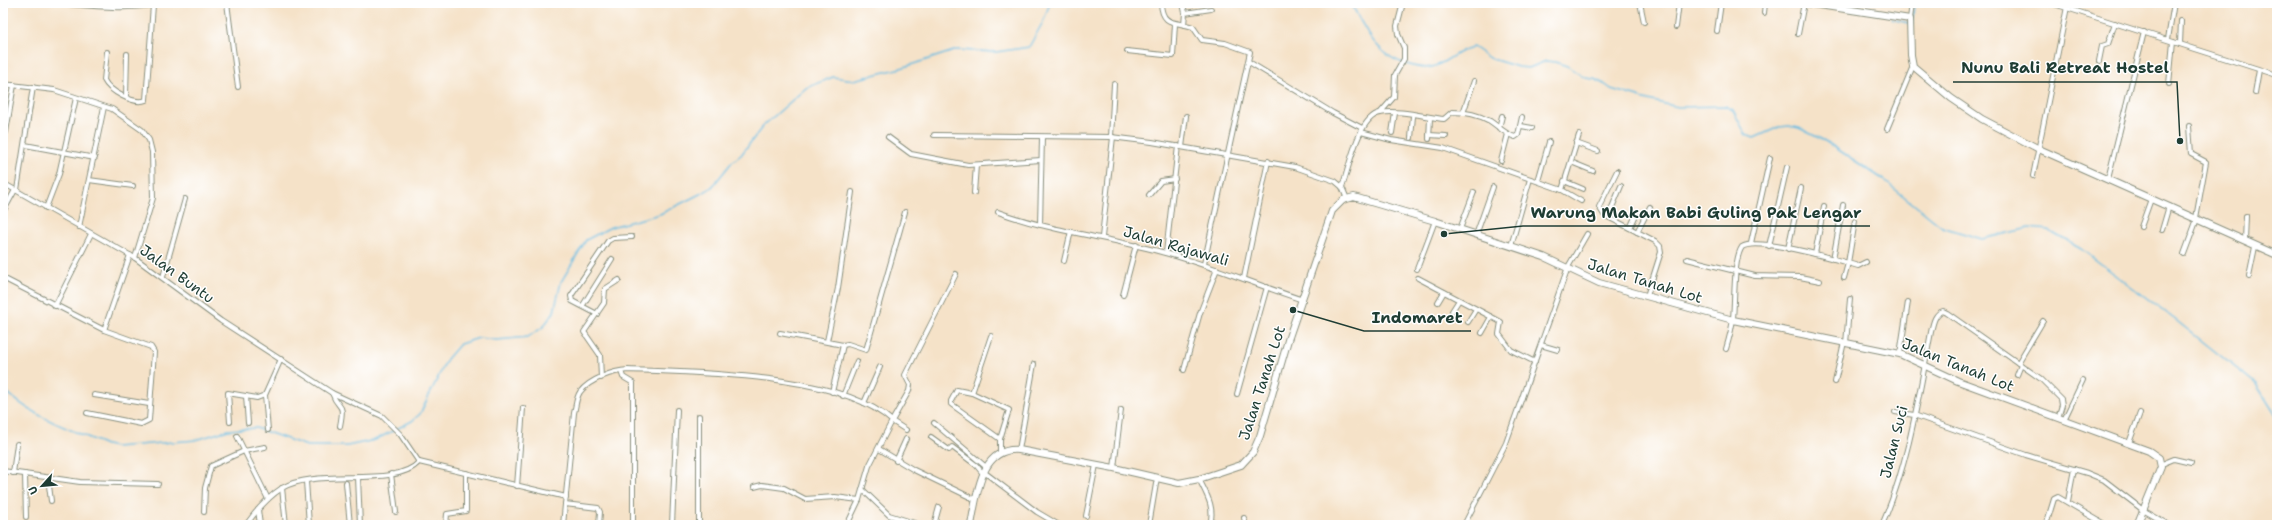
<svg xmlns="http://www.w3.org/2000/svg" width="2280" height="528" font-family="'Shantell Sans',sans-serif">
<rect width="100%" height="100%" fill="#fff"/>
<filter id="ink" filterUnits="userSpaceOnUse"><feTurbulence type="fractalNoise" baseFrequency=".025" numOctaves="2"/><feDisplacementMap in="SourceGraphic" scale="8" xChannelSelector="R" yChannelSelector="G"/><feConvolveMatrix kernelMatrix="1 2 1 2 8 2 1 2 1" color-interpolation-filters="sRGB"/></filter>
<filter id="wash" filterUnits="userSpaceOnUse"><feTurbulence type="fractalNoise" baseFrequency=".012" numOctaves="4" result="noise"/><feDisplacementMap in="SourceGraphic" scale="16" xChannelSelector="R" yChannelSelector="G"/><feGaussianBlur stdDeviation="0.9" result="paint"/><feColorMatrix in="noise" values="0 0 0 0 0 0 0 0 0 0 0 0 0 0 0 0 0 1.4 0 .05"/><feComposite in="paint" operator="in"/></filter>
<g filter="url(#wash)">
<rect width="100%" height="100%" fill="#f5e2c8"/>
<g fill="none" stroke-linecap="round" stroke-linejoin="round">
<g stroke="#65bbe1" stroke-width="1.5">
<path d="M1351,3C1365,30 1378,58 1410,65C1417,67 1424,69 1432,67C1447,63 1457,50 1473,47L1489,58L1518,67L1529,68L1546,61L1555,62L1567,66L1585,78L1594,79L1603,83L1611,89L1648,100L1678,107L1725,106L1733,110L1746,135L1754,138L1779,127L1789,126L1799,128L1825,141L1881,178L1942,227L1982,239L2029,228L2048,230L2056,235L2081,249L2168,314L2256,384L2277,417"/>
<polyline points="1891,19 1909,23"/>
<polyline points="1912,24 1914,5"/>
<path d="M3,388C30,417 71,429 106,445L115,447L196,440L228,430L256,428L307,446H347L375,440L412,421L420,414L447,359L460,344L479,338L497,340L528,337L543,327L554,312L561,282L586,240L611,227L660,214L704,192L712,187L732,162L741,155L763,126L806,88L833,77L854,80L901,68L957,50L996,52L1029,47L1043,22L1050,3"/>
</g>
</g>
</g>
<g filter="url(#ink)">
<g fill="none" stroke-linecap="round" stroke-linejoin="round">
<g stroke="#8a907e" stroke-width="6">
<g id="street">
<path d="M50,3C80,4 132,12 159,3"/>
<polyline points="227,3 238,87"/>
<path d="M1161,3C1162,27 1176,21 1193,27L1202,40L1225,43L1250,52L1204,264"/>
<polyline points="1183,3 1185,13"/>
<polyline points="1640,3 1644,22"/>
<polyline points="2051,3 2277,75"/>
<polyline points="1764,13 1765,3"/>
<polyline points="1910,19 1912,3"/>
<polyline points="1184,25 1185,13 1211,9"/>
<polyline points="1676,27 1679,3"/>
<polyline points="1717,31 1721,3"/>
<polyline points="1798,34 1804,3"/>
<polyline points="2168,39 2174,3"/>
<polyline points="2180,44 2181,21"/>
<polyline points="1127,51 1173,56 1175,24"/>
<path d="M107,52L104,80C109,91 134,105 146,100L153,5"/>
<polyline points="2099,61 2102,46 2108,44 2115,23"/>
<polyline points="1249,62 1333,113 1362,128"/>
<polyline points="3,84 54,90 112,109 142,130 149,140 152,152 153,198 135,258"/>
<polyline points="2169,84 2173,42"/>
<polyline points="2255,93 2259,70"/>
<polyline points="126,97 127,54"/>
<polyline points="1380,113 1394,97 1395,75 1404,59 1404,48 1398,34 1397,26 1403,3"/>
<polyline points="1463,113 1474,81"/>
<polyline points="1521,126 1532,128"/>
<polyline points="2189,126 2191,154 2206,162 2196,218"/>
<polyline points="1499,128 1502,116"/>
<polyline points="1887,129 1913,66"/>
<polyline points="6,132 14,85"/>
<polyline points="1361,132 1391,140 1443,148 1562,190 1579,135"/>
<polyline points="1392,133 1395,113"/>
<polyline points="934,135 1111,137 1152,142 1295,167 1335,181 1342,187 1347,199"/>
<polyline points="1429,135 1446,136"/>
<polyline points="888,137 911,154 968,165 1041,160"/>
<polyline points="1111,137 1114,84"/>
<polyline points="1411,138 1413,116"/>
<polyline points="1429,139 1430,118"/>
<polyline points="1576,143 1598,151"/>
<polyline points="25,145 95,158"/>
<polyline points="1182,147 1186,116"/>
<polyline points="1501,161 1508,134"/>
<polyline points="1571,162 1593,171"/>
<polyline points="1617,171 1599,207 1604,215 1655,241 1660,246 1661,252 1647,296"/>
<polyline points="2033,176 2067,7"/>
<polyline points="2108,179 2144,32"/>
<polyline points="89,180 133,186"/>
<polyline points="1538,181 1549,142"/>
<polyline points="1564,181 1583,189"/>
<polyline points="3,183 135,258 221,321 332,393 382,416 400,434 419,462"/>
<path d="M1342,187C1349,169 1358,117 1380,113C1397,109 1426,117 1444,119L1452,112C1465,112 1479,115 1490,121C1499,127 1505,134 1515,137L1518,135L1522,117"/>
<polyline points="17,190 33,87"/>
<polyline points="1562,190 1581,201"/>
<polyline points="974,193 976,165"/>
<polyline points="1149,195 1161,181 1175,179"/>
<polyline points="46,208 59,174 76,98"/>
<polyline points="3,212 15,190"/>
<path d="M998,212C1049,231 1106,237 1158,251C1208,264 1254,284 1303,300"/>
<polyline points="1608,217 1621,186"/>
<polyline points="1040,225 1042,137"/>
<polyline points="79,227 104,107"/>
<polyline points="2141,227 2151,199"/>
<polyline points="1630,228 1636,215"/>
<polyline points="1460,229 1474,192"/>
<polyline points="2162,230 2169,206"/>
<polyline points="1637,232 1650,207"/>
<polyline points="1476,235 1493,187"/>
<polyline points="1102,237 1113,137"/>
<polyline points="2245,241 2246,216"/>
<polyline points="1751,243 1770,158"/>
<polyline points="1511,246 1530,179"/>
<polyline points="1769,246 1787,167"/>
<polyline points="1788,249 1801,188"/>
<polyline points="1166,253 1178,146"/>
<polyline points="1815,254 1824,206"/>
<polyline points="2184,254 2197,219"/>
<polyline points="1687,259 1755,276 1800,277 1820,281"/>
<polyline points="1833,259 1843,205"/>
<polyline points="1064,261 1071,231"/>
<polyline points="1417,269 1435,221"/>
<polyline points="2249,276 2255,247"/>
<polyline points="163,277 185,199"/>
<polyline points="3,278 104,330 151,347 154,352 149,420 141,424 87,413"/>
<polyline points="1244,278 1268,161"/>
<polyline points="1418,278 1501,322 1499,334 1511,350 1535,362"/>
<polyline points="1844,278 1848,263 1858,266 1866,262"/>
<polyline points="1123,295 1136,245"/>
<polyline points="1438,302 1444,292"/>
<polyline points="583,305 612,259"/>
<polyline points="55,306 91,234"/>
<polyline points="1452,311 1459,300"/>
<polyline points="597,314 572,301 571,296 608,241 613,238 632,237"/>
<polyline points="1468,322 1476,309"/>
<polyline points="104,330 130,255"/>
<polyline points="780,333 843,345 848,344 866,350 905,212"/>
<polyline points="1482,333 1491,317"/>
<polyline points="827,341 838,288 852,192"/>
<polyline points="1846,343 1850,299"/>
<polyline points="1541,345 1558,350"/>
<path d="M1726,349C1729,339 1732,329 1733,318C1735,300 1733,260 1742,247C1757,237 1828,257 1848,263L1855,221"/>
<polyline points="1900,354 1908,302"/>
<polyline points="2018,363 2043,321"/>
<polyline points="1184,370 1200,313 1217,269"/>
<polyline points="621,371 623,377 633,383 633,525"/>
<polyline points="2017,375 2021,365"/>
<polyline points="601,378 600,355 584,332 604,303 605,289 619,280"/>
<polyline points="1835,382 1844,342"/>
<polyline points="832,392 843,345"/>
<path d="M332,393C339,412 345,400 340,426"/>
<polyline points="972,393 991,336"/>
<polyline points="1237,394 1267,287"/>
<polyline points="94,395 149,404"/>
<polyline points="246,396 248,423"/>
<polyline points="843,396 857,361"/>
<polyline points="864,403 880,367"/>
<polyline points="1895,412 1914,415 2026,455 2087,473 2104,480 2143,510 2169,525"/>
<polyline points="2064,420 2083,380"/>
<polyline points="230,422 228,393 257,398 265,395"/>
<polyline points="934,423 986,467"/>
<polyline points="268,430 265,395 281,359"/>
<polyline points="906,430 892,421 909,391 910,385 905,375 956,274"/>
<polyline points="237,436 268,499"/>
<polyline points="931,437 949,450 952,447 976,465 984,475"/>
<polyline points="2129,443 2140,413"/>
<polyline points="879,449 914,470 976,500"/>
<polyline points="1019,450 1034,364"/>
<polyline points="1000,452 1000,439 1009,410 972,393 957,390 951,401 951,404 1000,439"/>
<polyline points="896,461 906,439"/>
<polyline points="2162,464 2174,459 2191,463"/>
<polyline points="1114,468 1121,410"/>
<polyline points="3,471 80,482 158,484"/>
<polyline points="984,472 1037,512 1059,525"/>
<polyline points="13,473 17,444"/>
<polyline points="25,474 26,517"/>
<polyline points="391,474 396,512"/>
<polyline points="358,477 360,525"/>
<polyline points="48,478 51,501"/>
<path d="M1199,479C1207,495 1215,507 1210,525"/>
<polyline points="306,481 309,525"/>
<polyline points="346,483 350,525"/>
<polyline points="517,486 523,408"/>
<polyline points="754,487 762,485 784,488 805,499 835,497 859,500"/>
<polyline points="282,488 286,525"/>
<polyline points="862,489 889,515 921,525"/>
<polyline points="2068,501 2074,469"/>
<polyline points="565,504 598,508 600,512 599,525"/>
<polyline points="258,510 260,525"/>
<polyline points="204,512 205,488 211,466 244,451 265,447"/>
<polyline points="1086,516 1096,465"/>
<polyline points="1244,518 1246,525"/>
<path d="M246,525C256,511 268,497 282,488C316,467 395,489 419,462L566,497"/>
<polyline points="446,525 447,514 466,511 466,473"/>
<path d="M563,525L574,413C576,406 576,398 580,392C590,379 613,371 628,370C697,373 841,373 892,421L869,466L859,500L847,525"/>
<polyline points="672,525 677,410"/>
<polyline points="699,525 699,416"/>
<polyline points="934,525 939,507"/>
<polyline points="1149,525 1157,478"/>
<polyline points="1464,525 1506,443 1568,267 1587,234"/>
<path d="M1882,525C1908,466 1919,395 1931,332C1933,324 1934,314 1943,311L1947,313L2041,379L2061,399L2062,405L2058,418"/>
<polyline points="2046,525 2054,499 2058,497 2106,525"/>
</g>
</g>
<g stroke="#8a907e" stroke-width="8">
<g id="secondary">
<polyline points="1806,3 1910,19 1911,55 1913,66 1951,98 1982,119 2039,149 2277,255"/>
<path d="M971,525C977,495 980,447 1019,450L1114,468L1179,483L1199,479L1241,465L1253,452L1260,436L1288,340L1332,211L1343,200L1354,197L1435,221L1544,257L1599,283L1733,320L1900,354L1958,381L2149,451L2159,458L2161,467L2137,525"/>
</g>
</g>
<use href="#street" stroke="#fff" stroke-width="4"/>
<use href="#secondary" stroke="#fff" stroke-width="6"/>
</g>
</g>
<g text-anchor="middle" stroke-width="3" stroke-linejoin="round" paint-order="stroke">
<g font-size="15" fill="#1f3d34" stroke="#fff">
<text transform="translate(1176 246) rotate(16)" y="5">Jalan Rajawali</text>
<text transform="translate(177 274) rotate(36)" y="5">Jalan Buntu</text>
<text transform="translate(1645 281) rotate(17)" y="5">Jalan Tanah Lot</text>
<text transform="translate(1958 365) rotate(22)" y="5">Jalan Tanah Lot</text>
<text transform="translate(1262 383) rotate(-72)" y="5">Jalan Tanah Lot</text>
<text transform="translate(1894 442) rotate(-76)" y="5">Jalan Suci</text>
</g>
</g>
<path fill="none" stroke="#1f3d34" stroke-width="1.5" d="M2180 141L2177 82H1953M1444 234L1523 226H1870M1293 310L1364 331H1471"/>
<g fill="#1f3d34" stroke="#fff" stroke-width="1.5">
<circle cx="2180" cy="141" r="4"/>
<circle cx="1444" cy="234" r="4"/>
<circle cx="1293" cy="310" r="4"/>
</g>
<g font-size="16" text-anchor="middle" font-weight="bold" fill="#1f3d34" stroke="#fff" stroke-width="3" stroke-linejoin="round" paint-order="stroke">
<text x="2065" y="73">Nunu Bali Retreat Hostel</text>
<text x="1696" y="218">Warung Makan Babi Guling Pak Lengar</text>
<text x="1417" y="323">Indomaret</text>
</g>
<rect width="2280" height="528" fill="none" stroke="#fff" stroke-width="16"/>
<g transform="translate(42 486) rotate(243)" stroke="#ffffff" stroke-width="3" paint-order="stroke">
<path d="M0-3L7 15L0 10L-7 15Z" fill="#1f3d34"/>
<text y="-6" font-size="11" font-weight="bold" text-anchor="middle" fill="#1f3d34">U</text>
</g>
</svg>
